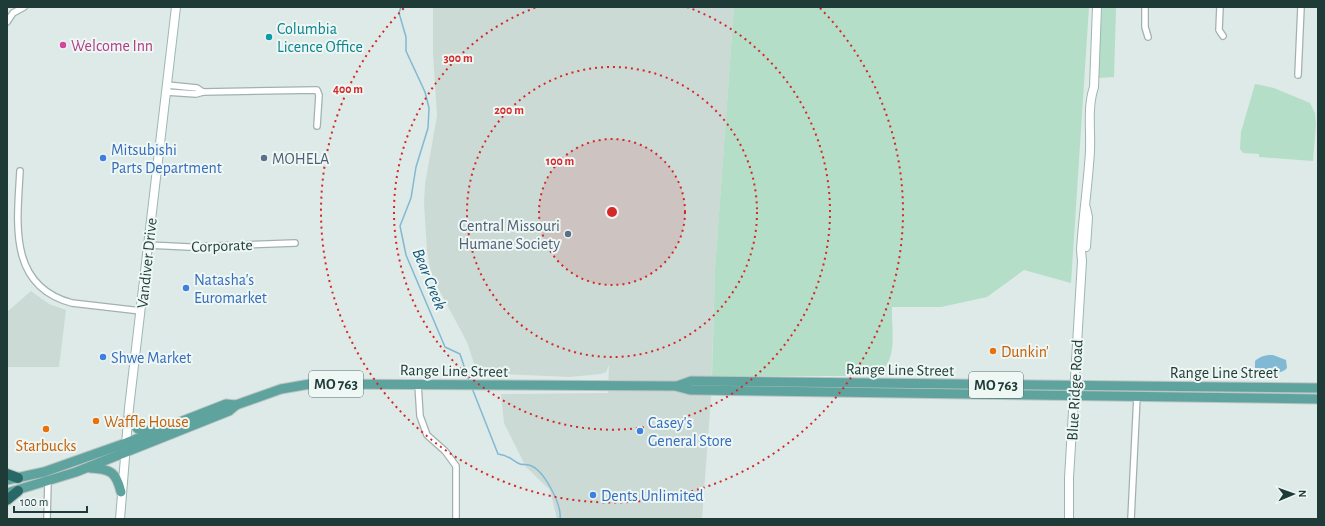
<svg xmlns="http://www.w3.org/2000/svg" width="1325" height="526" font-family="'Alegreya Sans',sans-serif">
<rect width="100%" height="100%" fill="#ddeae7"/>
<g fill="#ccdad6">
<polygon points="433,7 734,7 715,269 711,397 702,519 557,519 550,490 526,467 504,423 501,394 608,393 609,365 606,372 601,374 570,377 477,373 467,342 431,275 427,250 424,203 425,184 437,116 433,54"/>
<polygon points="31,291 49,304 66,310 59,367 7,367 7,312"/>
</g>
<g fill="#b4dec7">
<path d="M734,7H1089L1071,283L1024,270L987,297L941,307H892C891,330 900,365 873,376H712L715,269Z"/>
<polygon points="1102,7 1116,7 1114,77 1098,78"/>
<polygon points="1255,84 1274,88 1310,103 1315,113 1316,124 1313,161 1259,157 1259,154 1243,153 1240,149 1241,132"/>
</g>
<path fill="#81b8d4" d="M1273,355L1286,360L1287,368C1280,376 1264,372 1255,369V361C1261,356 1265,355 1273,355Z"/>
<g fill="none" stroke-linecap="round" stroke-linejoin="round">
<g stroke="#81b8d4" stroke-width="1.5">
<polyline points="401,7 399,13 406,37 406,51 425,92 429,108 428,128 416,167 411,198 400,226 406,255 445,347 460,354 469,381"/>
<path d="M472,388L498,454C512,456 510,460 520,464C523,465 526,464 529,465C544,469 562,505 560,519"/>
</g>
<g stroke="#a0b2af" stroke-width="8">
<g id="street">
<polyline points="1145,7 1145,27 1148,37"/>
<polyline points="1220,7 1219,30 1223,36"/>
<polyline points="7,22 13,13 24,7"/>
<polyline points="1298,75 1301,7"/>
<polyline points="167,85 197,88 203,92"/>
<polyline points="166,92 196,94 203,92 317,90 319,95 317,126"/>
<path d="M20,171C17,224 8,286 72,303L141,311"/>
<polyline points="148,245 189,247 295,243"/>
<polyline points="418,384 420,416 427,435 445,451 456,466 456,519"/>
<polyline points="47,519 48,481"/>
<polyline points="1131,519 1137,396"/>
</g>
</g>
<g stroke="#9cb7b2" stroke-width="10">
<g id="secondary">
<polyline points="1086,208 1088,217 1086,247"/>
<polyline points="120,519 129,408 176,7"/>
<path d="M1069,519V478L1082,261L1081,250C1083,217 1088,185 1090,151C1091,130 1087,108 1094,87L1097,7"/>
</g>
</g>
<g stroke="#bcc4c3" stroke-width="11">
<g id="primary">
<polyline points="677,386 691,381 1318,388"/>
<polyline points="128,419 138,429 153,432"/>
<path d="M90,468C111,469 116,472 121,492"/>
<polyline points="7,480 44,472 126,443 226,404 236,405 281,389 310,384 675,386 690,390 1318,399"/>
<polyline points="7,493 76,472 229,411 236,405"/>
</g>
</g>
<g stroke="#bcc4c3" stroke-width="12">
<g id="highway">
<polyline points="7,474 18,478"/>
<polyline points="7,500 18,491"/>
</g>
</g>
<use href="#street" stroke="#fff" stroke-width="5.5"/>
<use href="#secondary" stroke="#fff" stroke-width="8"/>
<use href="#primary" stroke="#5fa39e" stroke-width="9"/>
<use href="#highway" stroke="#286967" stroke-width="10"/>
</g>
<circle cx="612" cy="212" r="73" fill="#d62828" fill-opacity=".12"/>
<g fill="none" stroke="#d62828" stroke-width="2" stroke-dasharray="2 4">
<circle cx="612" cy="212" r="73"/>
<circle cx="612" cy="212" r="145"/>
<path d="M687 7A218 218 0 1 1 537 7"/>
<path d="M820 8A291 291 0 1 1 404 8"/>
</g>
<circle fill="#0f9aa8" stroke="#eef7f4" stroke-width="1.5" cx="269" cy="37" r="4"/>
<circle fill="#d1479c" stroke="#eef7f4" stroke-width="1.5" cx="63" cy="45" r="4"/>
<g fill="#3f7fe0" stroke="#eef7f4" stroke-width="1.5">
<circle cx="103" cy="158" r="4"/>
<circle cx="186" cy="288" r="4"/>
<circle cx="103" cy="357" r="4"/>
<circle cx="640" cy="431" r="4"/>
<circle cx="593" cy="495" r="4"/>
</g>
<g fill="#5c6f8a" stroke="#eef7f4" stroke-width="1.5">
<circle cx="264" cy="158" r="4"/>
<circle cx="568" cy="234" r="4"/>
</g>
<g fill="#e8710a" stroke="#eef7f4" stroke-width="1.5">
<circle cx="993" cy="351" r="4"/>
<circle cx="96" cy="421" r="4"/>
<circle cx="46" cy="429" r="4"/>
</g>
<g text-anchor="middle" stroke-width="4" stroke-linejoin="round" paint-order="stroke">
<g fill="#eef7f4" stroke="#5c7370" stroke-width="1">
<rect x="309" y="371" width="54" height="26" rx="3"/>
<rect x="969" y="372" width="54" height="26" rx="3"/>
</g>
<g font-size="15" font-weight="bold" fill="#1e3b38">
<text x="336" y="389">MO 763</text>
<text x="996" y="390">MO 763</text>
</g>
<g font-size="16" fill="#0d838f" stroke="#eef7f4" text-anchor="start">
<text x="277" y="34">Columbia<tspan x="277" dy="18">Licence Office</tspan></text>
</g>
<g font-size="16" fill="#b23c85" stroke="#eef7f4" text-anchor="start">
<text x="71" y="51">Welcome Inn</text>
</g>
<g font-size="16" fill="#366cbe" stroke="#eef7f4" text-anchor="start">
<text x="111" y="155">Mitsubishi<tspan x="111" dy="18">Parts Department</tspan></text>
<text x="194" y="285">Natasha's<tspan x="194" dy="18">Euromarket</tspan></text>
<text x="111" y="363">Shwe Market</text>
<text x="648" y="428">Casey's<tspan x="648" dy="18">General Store</tspan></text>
<text x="601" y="501">Dents Unlimited</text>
</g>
<g font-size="16" fill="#4e5e75" stroke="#eef7f4" text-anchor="start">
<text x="272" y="164">MOHELA</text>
<text x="560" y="231" text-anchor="end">Central Missouri<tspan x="560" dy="18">Humane Society</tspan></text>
</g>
<g font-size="16" fill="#1e3b38" stroke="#eef7f4">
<text transform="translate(222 245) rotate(-2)" y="6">Corporate</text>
<text transform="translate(146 263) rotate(-84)" y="6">Vandiver Drive</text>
<text transform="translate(900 369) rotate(1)" y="6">Range Line Street</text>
<text transform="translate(454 370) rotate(1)" y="6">Range Line Street</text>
<text x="1224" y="378">Range Line Street</text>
<text transform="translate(1074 390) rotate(-87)" y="6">Blue Ridge Road</text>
</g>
<g font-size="16" fill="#c56008" stroke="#eef7f4" text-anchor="start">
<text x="1001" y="357">Dunkin'</text>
<text x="104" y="427">Waffle House</text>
<text x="46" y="451" text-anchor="middle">Starbucks</text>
</g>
<g font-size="17" font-style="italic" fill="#15567a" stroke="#eef7f4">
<text transform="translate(430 279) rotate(68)" y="6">Bear Creek</text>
</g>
</g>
<circle cx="612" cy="212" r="6" fill="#d62828" stroke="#eef7f4" stroke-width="2"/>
<g font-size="12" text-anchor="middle" font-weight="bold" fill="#d62828" stroke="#eef7f4" stroke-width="4" stroke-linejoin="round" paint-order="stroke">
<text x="458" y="62">300 m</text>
<text x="348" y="93">400 m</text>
<text x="509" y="114">200 m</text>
<text x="560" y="165">100 m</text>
</g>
<rect width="1325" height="526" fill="none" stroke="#1e3b38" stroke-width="16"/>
<g transform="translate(1293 494) rotate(88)" stroke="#eef7f4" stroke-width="3" paint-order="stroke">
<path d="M0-3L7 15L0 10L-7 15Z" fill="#1e3b38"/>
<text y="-6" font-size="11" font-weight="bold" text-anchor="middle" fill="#1e3b38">N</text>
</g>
<path d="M14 506v6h73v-6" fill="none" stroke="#1e3b38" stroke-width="2"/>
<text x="20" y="506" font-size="12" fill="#1e3b38" stroke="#eef7f4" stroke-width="3" paint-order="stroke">100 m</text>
</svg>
